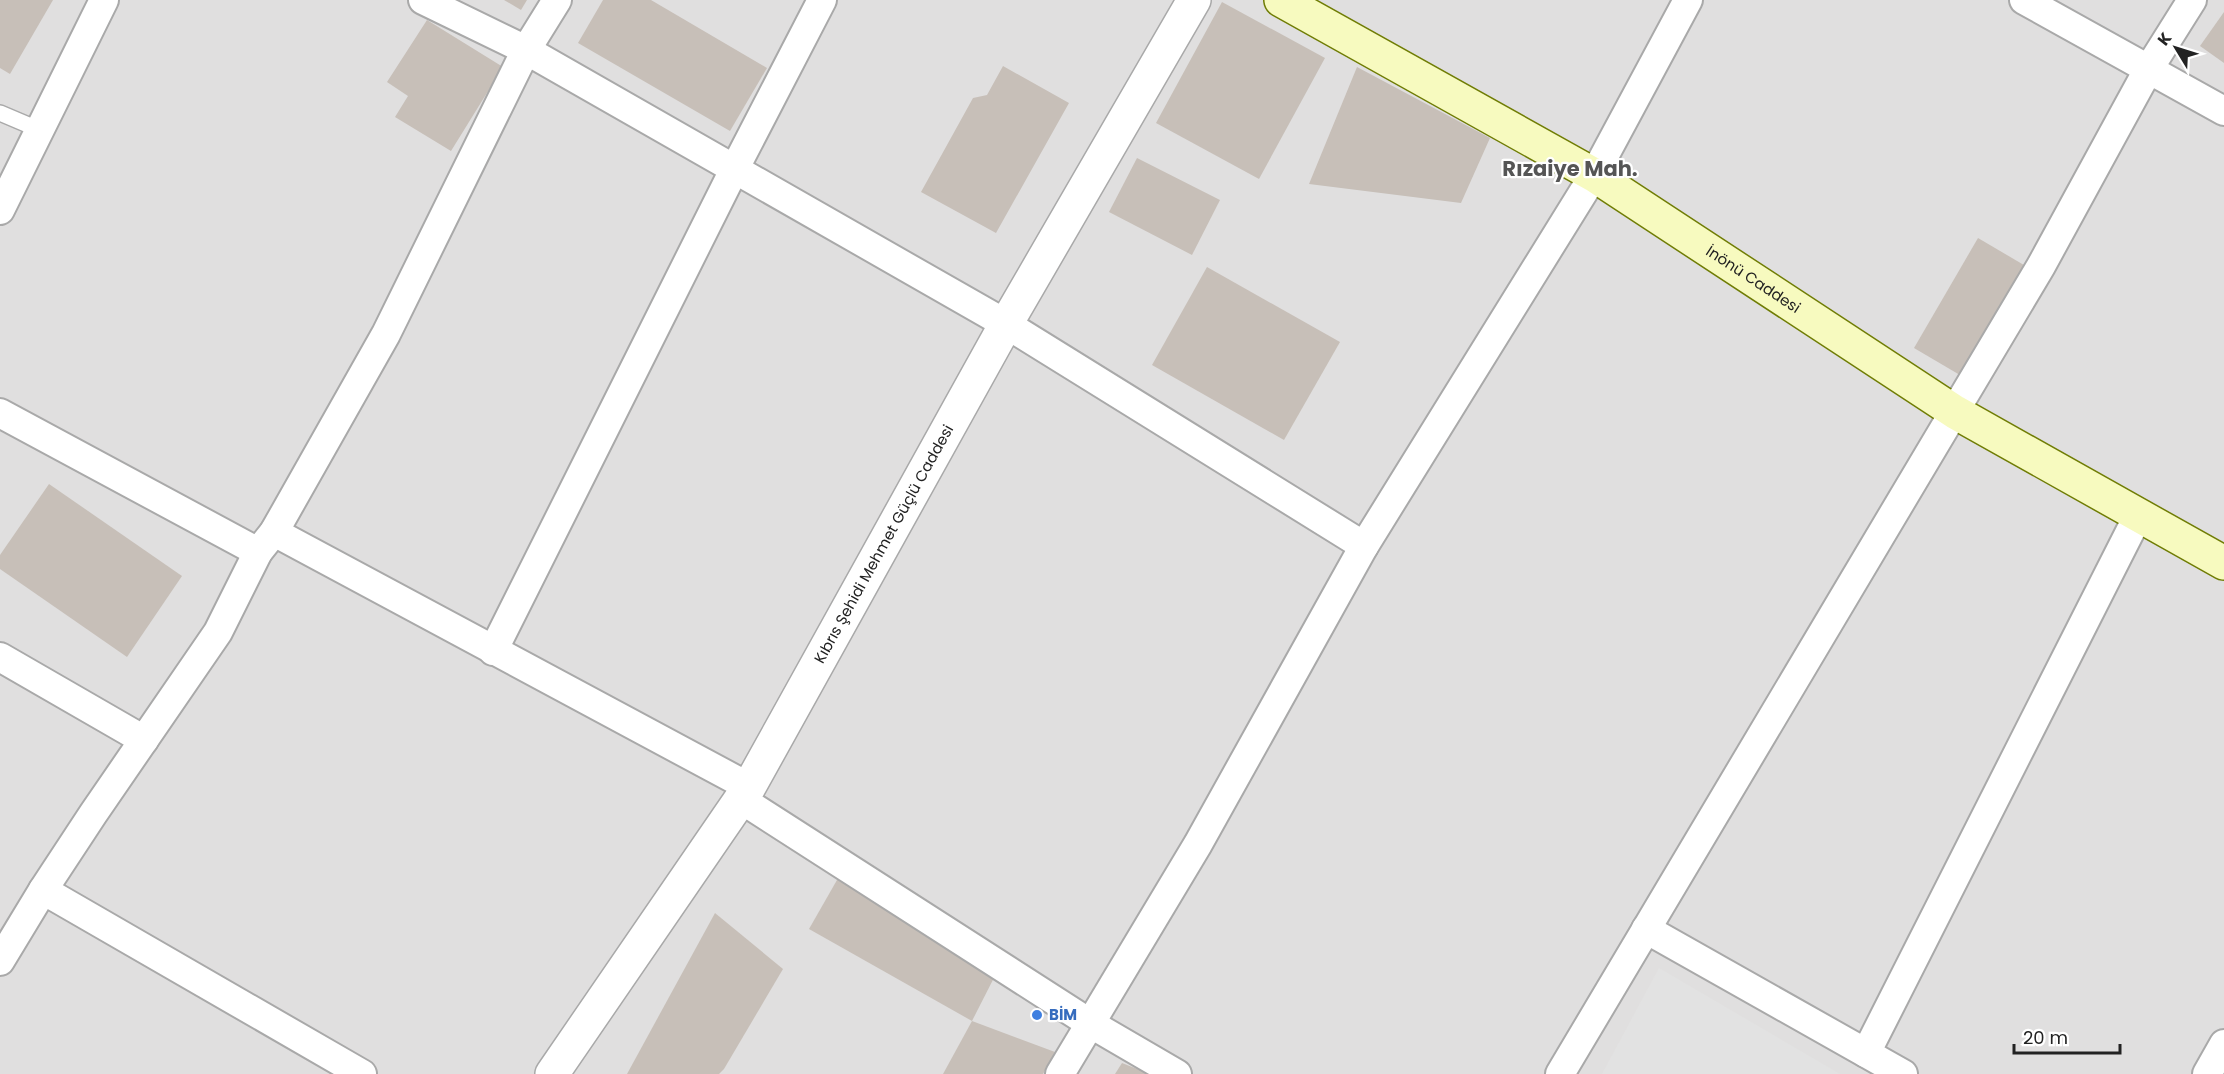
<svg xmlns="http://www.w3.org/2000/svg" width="2224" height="1074" font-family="Poppins,sans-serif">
<rect width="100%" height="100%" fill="#f2efe9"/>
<rect fill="#e0dfdf" x="0" y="0" width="2224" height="1074"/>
<polygon fill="#e2e2e2" points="1659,968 1840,1074 1602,1074"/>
<g fill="#c7bfb8">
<polygon points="0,0 53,0 10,74 0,68"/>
<polygon points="504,0 527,0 521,10"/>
<polygon points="603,0 651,0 767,68 730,131 578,43"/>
<polygon points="1222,2 1325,58 1259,179 1156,123"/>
<polygon points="2224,12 2224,63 2200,46"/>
<polygon points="427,20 503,67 451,151 395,117 408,96 387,82"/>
<polygon points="1003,66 1069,103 996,233 921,192 973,98 987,95"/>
<polygon points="1357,67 1490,138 1461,203 1309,184"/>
<polygon points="1137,158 1220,200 1192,255 1109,212"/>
<polygon points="1978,238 2029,268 1965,378 1914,348"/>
<polygon points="1207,267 1340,342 1284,440 1152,365"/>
<polygon points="49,484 182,576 127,657 0,569 0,555"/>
<polygon points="845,866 1000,966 972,1021 809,929"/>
<polygon points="715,913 783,969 724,1069 719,1074 627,1074"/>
<polygon points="972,1021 1055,1052 1043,1074 943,1074"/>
<polygon points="1122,1063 1150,1074 1115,1074"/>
</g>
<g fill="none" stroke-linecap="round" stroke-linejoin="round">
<g stroke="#a9a9a9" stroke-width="18">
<polyline id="service" points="0,113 40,130"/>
</g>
<g stroke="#a9a9a9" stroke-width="32">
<g id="minor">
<polyline points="423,0 526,50 1006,324 1364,546"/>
<polyline points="2024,0 2224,111"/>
<polyline points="0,210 104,0"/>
<polyline points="0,413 258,552"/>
<polyline points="274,532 749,787"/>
<polyline points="493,651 735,168 822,0"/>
<polyline points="0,657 144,740"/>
<polyline points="739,798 1091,1024 1177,1074"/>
<polyline points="43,890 362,1074"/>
<polyline points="1646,929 1903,1074"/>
<polyline points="0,961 43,890 93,814 218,632 258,552 274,532 386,334 526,50 557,0"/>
<polyline points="1866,1053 2138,516"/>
<polyline points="1060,1074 1198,844 1364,546 1594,175 1688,0"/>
<polyline points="1560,1074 2041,266 2148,70 2192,0"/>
<polyline points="2207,1074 2224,1044"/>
</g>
</g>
<g stroke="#a9a9a9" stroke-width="36">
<g id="tertiary">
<path id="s1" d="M552,1074L749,787L1006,324L1194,0"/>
</g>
</g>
<g stroke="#707d05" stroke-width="36">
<g id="secondary">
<path id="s2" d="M1281,0L1594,175L1955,412L2224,563"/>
</g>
</g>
<use href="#service" stroke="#fff" stroke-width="15"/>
<use href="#minor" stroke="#fff" stroke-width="28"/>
<use href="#tertiary" stroke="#fff" stroke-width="33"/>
<use href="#secondary" stroke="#f7fabf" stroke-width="33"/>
</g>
<circle fill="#3f7fe0" stroke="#fff" stroke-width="2" cx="1037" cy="1015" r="6"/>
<g text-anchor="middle" stroke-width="4.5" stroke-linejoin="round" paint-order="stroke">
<g font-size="15" fill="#222" stroke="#fff">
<text dy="5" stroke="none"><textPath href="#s2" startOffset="549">İnönü Caddesi</textPath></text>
<text dy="5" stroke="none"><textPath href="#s1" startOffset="626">Kıbrıs Şehidi Mehmet Güçlü Caddesi</textPath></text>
</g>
<g font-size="15" font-weight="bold" fill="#366cbe" stroke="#fff" text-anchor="start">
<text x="1049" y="1020">BİM</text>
</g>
<g font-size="21" font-weight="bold" fill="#555" stroke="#fff">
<text x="1570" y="176">Rızaiye Mah.</text>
</g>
</g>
<g transform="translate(2176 48) rotate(308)" stroke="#ffffff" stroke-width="4.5" paint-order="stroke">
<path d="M0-4.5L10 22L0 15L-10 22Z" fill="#222222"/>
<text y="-9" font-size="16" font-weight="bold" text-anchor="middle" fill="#222222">K</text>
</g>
<path d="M2014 1044v9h106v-9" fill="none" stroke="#222222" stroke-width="3"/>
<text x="2023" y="1044" font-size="18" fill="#222222" stroke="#ffffff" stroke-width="4.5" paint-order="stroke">20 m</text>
</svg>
